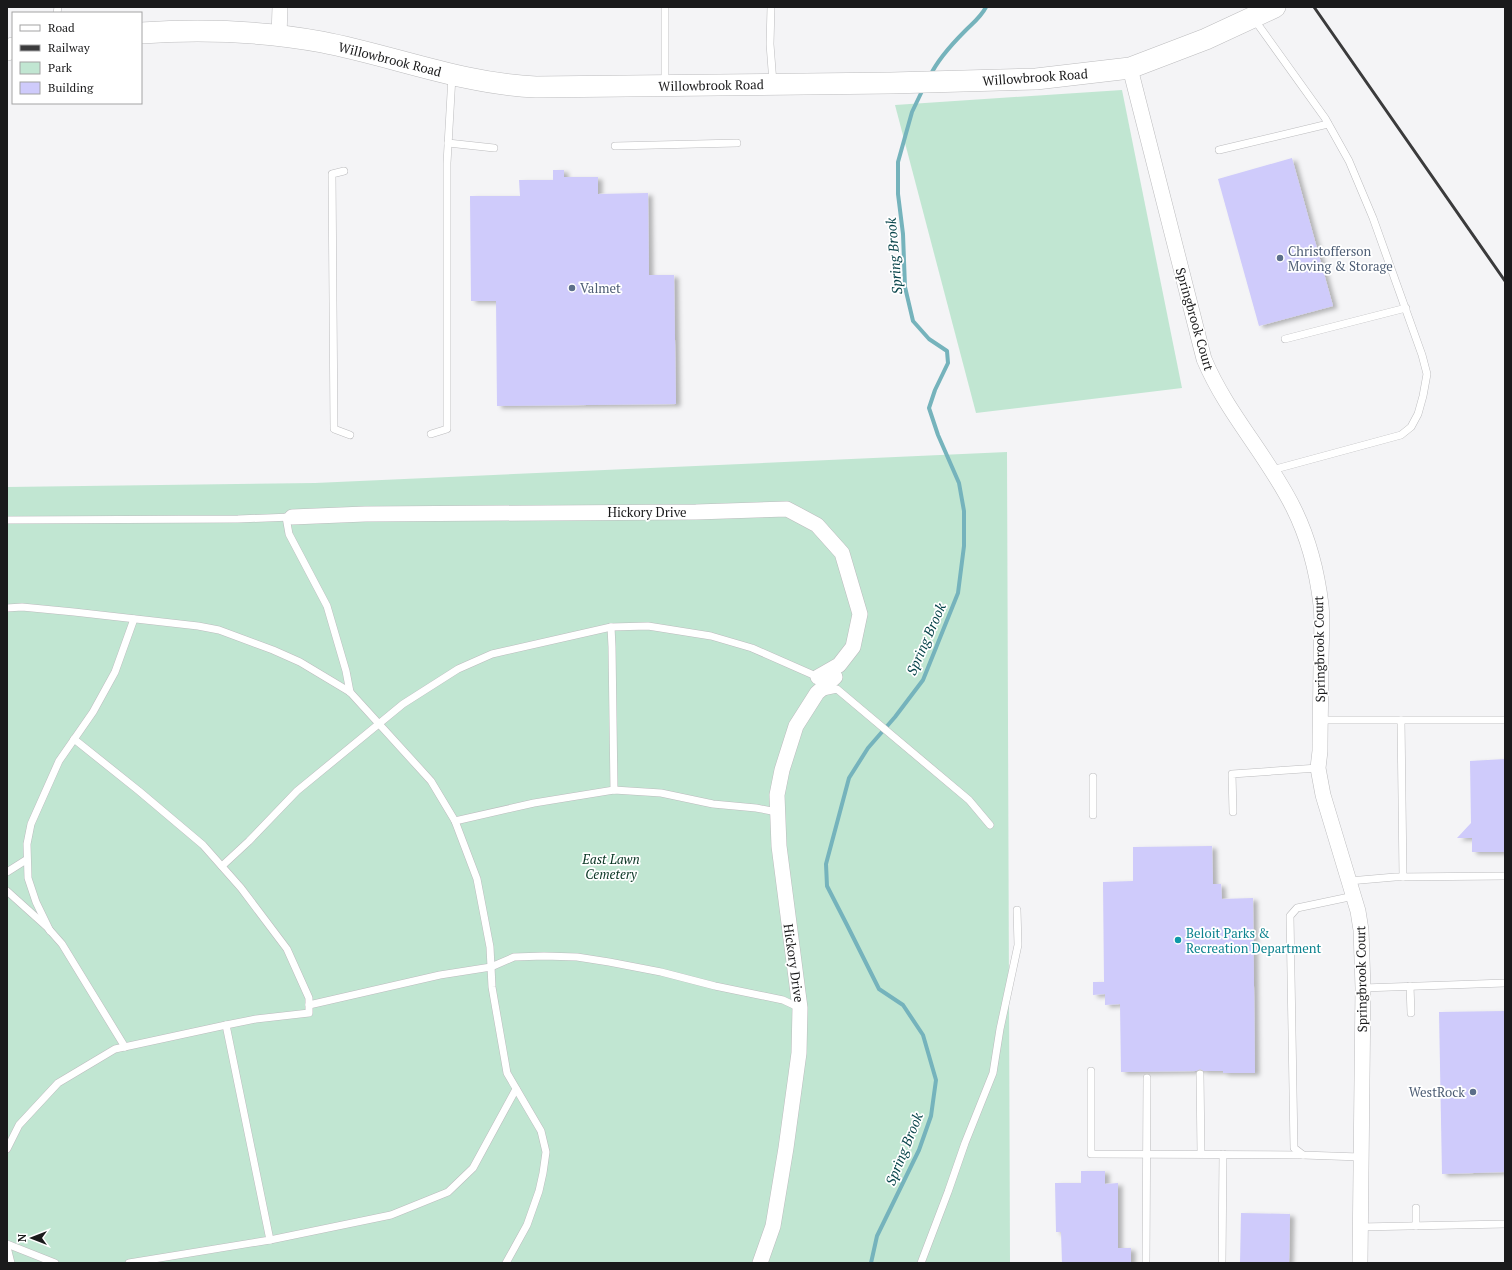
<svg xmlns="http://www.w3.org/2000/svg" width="1512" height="1270" font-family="'PT Serif',serif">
<defs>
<filter id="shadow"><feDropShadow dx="4.5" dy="2.5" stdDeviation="2" flood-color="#0004"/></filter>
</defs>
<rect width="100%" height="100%" fill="#f4f4f6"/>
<g fill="#c1e6d2">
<polygon points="1122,90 1182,388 976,413 895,105"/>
<polygon points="1007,452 1010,1263 7,1263 7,487 315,483"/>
</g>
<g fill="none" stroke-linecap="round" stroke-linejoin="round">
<g stroke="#75b3bc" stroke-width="4">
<path d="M930,76C938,59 952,44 965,31C973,23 981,17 986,7"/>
<polyline points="871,1263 877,1236 919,1150 931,1116 936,1080 923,1035 903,1005 879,989 847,925 827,886 826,864 849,778 868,748 895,717 923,680 958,593 964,546 964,511 959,483 938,435 929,408 935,390 948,363 947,351 929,339 913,321 905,287 903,234 898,194 898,162 912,112 923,89"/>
</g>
</g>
<g fill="#cfcbfb" filter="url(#shadow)">
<polygon points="1292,158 1333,306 1259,326 1218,179"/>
<polygon points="553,170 564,170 564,177 598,177 598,194 648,193 649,275 674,275 676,404 497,406 496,301 471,301 470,196 520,196 519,180 553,180"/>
<polygon points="1505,759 1505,852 1472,852 1472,838 1457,838 1471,823 1470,761"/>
<polygon points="1212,846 1213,884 1221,884 1222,899 1253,898 1255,1073 1223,1073 1223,1071 1204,1071 1200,1069 1196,1071 1121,1072 1120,1004 1105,1005 1105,994 1093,995 1093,982 1104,982 1103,882 1133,881 1133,847"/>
<polygon points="1505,1011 1505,1172 1442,1174 1439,1012"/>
<polygon points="1081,1171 1105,1171 1105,1184 1118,1183 1118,1248 1131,1248 1131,1263 1062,1263 1061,1232 1056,1232 1055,1183 1081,1183"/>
<polygon points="1241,1213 1290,1214 1289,1263 1240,1263"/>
</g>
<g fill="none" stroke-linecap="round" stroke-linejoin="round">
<g stroke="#bcbcbe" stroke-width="8">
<g id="lane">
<polyline points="665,7 665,83"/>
<polyline points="771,7 770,44 773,83"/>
<polyline points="57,13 58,7"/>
<polyline points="1254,19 1325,118 1349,161 1373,218 1422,355 1427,374 1423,396 1418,414 1411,427 1401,435 1272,470"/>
<polyline points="448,143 494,148"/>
<polyline points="615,146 737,143"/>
<polyline points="1219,150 1328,124"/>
<polyline points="344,171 332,174 334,429 350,435"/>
<polyline points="1285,339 1406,308"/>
<polyline points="431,434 447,429 447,163 452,76"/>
<polyline points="286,517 289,534 327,606 346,671 350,692"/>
<polyline points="7,520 238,519 292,517"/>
<polyline points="7,608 22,607 74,612 198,626 219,630 273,650 300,662 350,692 431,781 455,821 477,879 490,947 492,987 507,1073 541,1131 546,1152 543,1173 539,1191 527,1225 506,1263"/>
<polyline points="611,627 612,647 614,790"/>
<polyline points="823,692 837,689 969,800 990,825"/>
<polyline points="1320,720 1505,720"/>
<polyline points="1401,720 1403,877"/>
<polyline points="74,739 139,791 203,845 241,888 287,949 309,998 309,1013 256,1019 226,1025"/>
<polyline points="1093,777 1093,815"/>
<polyline points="1233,812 1232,774 1318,768"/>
<polyline points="455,821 534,803 614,790 661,793 713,804 756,808 777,812"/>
<polyline points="222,866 249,841 297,791 403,704 458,669 492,654 611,627 648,626 711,636 752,648 818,677"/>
<polyline points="7,872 26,860"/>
<polyline points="1349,881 1395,877 1505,876"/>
<polyline points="7,891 47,927 62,944 125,1047"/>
<polyline points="1354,896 1297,908 1290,916 1294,1148 1303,1155 1360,1157"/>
<polyline points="50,931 36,902 28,878 27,844 31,824 59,761 93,712 115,672 134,619"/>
<polyline points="1410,986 1411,1013"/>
<polyline points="1363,988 1505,983"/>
<polyline points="309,1005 440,975 491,967 514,957 544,956 577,957 609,962 661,972 715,986 783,1000 800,1008"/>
<polyline points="1091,1071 1091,1154 1303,1155"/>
<polyline points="1200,1074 1201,1154"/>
<polyline points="7,1149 19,1125 58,1083 115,1049 226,1025 270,1240 129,1263"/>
<polyline points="1416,1208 1416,1226"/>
<polyline points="1360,1227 1505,1224"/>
<polyline points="270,1240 391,1215 448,1192 473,1168 516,1089"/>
<polyline points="7,1244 55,1263"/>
<polyline points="7,1247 11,1263"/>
<polyline points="921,1263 948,1192 965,1143 993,1073 1000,1029 1018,945 1017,910"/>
<polyline points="1146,1263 1147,1078"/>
<polyline points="1222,1263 1223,1154"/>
</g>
</g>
<g stroke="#bcbcbe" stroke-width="16">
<g id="street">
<polyline points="279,36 280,7"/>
<path d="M1130,68L1204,359C1226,412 1267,455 1293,507C1308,537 1317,571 1321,605C1323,623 1321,642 1321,660C1321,690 1320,720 1320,751L1318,768L1323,795L1358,911L1361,930L1363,988L1360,1263"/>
<polyline points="292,517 365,514 696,512 787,509 817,525 842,553 860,614 853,647 839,665 818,677"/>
<polyline points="760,1263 773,1226 786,1148 799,1053 800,1008 779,846 777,795 782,770 796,726 817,693 835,677"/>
</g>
</g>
<g stroke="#bcbcbe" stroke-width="22">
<g id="secondary">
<path d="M141,33C201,29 263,31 322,42C394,56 463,84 536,87L891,83L1036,79L1130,68L1206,39L1275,7"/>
<polyline points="7,50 13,48"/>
</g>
</g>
<use href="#lane" stroke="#fff" stroke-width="7"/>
<use href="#street" stroke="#fff" stroke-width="15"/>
<use href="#secondary" stroke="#fff" stroke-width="21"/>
<polyline stroke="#3b3b3c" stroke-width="3" points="1314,7 1505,281"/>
</g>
<g fill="#5c6f8a" stroke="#fff" stroke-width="1.5">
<circle cx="1280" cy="258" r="4"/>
<circle cx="572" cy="288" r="4"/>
<circle cx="1473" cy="1092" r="4"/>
</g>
<circle fill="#0f9aa8" stroke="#fff" stroke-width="1.5" cx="1178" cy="940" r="4"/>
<g text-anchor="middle" stroke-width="3.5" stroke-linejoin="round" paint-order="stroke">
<g font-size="13" fill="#1a1a1b" stroke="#fff">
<text transform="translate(390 59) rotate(14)" y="5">Willowbrook Road</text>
<text transform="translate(1035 77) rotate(-4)" y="5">Willowbrook Road</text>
<text transform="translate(711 85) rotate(-1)" y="5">Willowbrook Road</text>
<text transform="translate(1195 319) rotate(74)" y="5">Springbrook Court</text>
<text x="647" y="517">Hickory Drive</text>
<text transform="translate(1319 649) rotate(-91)" y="5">Springbrook Court</text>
<text transform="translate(794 963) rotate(82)" y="5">Hickory Drive</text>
<text transform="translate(1361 979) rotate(-91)" y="5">Springbrook Court</text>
</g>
<g font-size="13" fill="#4e5e75" stroke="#fff" text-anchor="start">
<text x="1288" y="256">Christofferson<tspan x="1288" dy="15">Moving &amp; Storage</tspan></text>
<text x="580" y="293">Valmet</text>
<text x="1465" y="1097" text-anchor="end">WestRock</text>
</g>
<g font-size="13" font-style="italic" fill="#083422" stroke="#fff">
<text x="611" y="864">East Lawn<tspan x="611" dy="15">Cemetery</tspan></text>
</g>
<g font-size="13" fill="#0d838f" stroke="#fff" text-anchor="start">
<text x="1186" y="938">Beloit Parks &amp;<tspan x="1186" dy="15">Recreation Department</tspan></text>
</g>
<g font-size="14" font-style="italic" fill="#09454b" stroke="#fff">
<text transform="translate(894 256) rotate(-95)" y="5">Spring Brook</text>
<text transform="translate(926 639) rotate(-66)" y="5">Spring Brook</text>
<text transform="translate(904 1149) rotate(-68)" y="5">Spring Brook</text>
</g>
</g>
<rect width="1512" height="1270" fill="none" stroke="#1a1a1b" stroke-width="16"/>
<rect x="12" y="12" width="130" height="92" fill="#ffffff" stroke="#a3a3a4"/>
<rect x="20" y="25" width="20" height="6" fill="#ffffff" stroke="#a3a3a4"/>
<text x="48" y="32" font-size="12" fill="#1a1a1b">Road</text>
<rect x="20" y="45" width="20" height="6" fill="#3b3b3c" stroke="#a3a3a4"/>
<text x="48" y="52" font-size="12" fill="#1a1a1b">Railway</text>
<rect x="20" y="62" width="20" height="12" fill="#c1e6d2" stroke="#a3a3a4"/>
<text x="48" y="72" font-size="12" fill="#1a1a1b">Park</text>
<rect x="20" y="82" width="20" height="12" fill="#cfcbfb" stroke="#a3a3a4"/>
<text x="48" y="92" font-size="12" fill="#1a1a1b">Building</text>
<g transform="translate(32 1238) rotate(270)" stroke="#ffffff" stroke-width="3" paint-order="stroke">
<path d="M0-3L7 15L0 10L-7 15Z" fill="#1a1a1b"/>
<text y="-6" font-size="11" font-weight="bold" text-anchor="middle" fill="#1a1a1b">N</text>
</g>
</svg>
